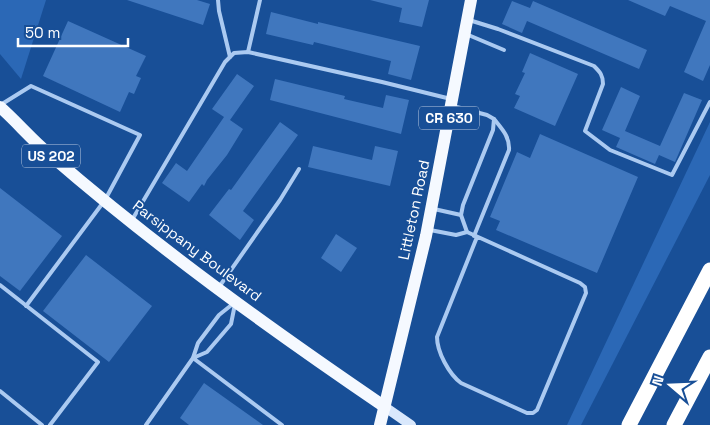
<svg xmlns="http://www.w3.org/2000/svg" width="710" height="425" font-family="'Space Grotesk',sans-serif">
<rect width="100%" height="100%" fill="#184f97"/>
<g fill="#2b68b6">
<polygon points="0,0 46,0 21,79 0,54"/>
<polygon points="710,122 710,175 581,425 567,425"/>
</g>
<g fill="#4077be">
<polygon points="127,0 197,0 210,4 203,25"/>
<polygon points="370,0 429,0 422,27 399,22 402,8"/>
<polygon points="628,0 710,0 710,65 703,81 684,72 706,21 670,6 665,16"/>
<polygon points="512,1 530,8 533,1 647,50 639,69 527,21 522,33 502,24"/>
<polygon points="271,12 318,24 318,22 420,46 411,80 388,74 391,61 314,42 313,45 266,34"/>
<polygon points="68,21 146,56 136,76 141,78 134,94 129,92 120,112 43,76"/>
<polygon points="530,53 578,74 555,126 514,108 520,96 515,94 525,73 522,72"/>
<polygon points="237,74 254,86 230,120 243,129 227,155 207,180 204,186 202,184 189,202 162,183 176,163 187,171 224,117 212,109"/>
<polygon points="275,79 345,96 344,99 383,108 386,95 409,100 401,134 270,100"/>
<polygon points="621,87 640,96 625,131 660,146 684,93 702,100 675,162 659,155 655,164 616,147 620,138 602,130"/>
<polygon points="280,122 298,135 243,211 254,220 240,240 209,215 229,189 231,190"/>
<polygon points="540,134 638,177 597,273 496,230 500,221 490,217 517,152 530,158"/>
<polygon points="313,146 372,160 375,146 398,151 390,186 308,167"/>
<polygon points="0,188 62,236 20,291 0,276"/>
<polygon points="336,234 357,248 341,272 321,258"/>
<polygon points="86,255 152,306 109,362 43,311"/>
<polygon points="204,383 263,425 189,425 180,418"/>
</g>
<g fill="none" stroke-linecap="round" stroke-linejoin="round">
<g stroke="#abcaf1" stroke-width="4">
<polyline points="218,0 219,11 230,57"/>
<path d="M469,20L498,29L594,66C600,72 603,75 603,84L585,131L610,150L672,175L710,102"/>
<polyline points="466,34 504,50"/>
<polyline points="248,52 260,0"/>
<polyline points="2,104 31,86 140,135 105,200 26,306"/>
<polyline points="453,106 487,115 494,119 493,130 463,205 461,215 467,232"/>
<polyline points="434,209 461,215"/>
<polyline points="132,220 225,62 234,53 248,52 382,82 451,99"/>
<path d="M430,230L456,235L467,232L580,283L585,287L586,293L537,410L533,413H527L461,383C449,374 437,352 437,337L477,237"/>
<path d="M474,236L509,150C510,137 502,129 494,119"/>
<polyline points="0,285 98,362 50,425"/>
<polyline points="219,287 280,200 299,169"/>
<polyline points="235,304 231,324 207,352 193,358 282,425"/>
<polyline points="0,391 42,425"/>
<polyline points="146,425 193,358 198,343 219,315 234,303"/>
</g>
<polyline stroke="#d9e8fc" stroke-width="10" points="385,407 411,425"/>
<g stroke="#f5f9ff" stroke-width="12">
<path d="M0,107C17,122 32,140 49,154C155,246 269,328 385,407"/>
<polyline points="380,425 426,236 471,0"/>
</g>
<g stroke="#fff" stroke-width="15">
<polyline points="629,425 710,270"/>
<polyline points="674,425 710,357"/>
</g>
</g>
<g text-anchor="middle" stroke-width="4" stroke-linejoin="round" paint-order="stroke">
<g fill="#184f97" stroke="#bacae0" stroke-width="1">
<rect x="419" y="106.5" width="60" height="23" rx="4"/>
<rect x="22" y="144.5" width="58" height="23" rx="4"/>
</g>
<g font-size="14" font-weight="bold" fill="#fff">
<text x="449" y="123">CR 630</text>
<text x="51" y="161">US 202</text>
</g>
<g font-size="15" fill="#fff" stroke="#184f97">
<text transform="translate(414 210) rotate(-78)" y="5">Littleton Road</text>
<text transform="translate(197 251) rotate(37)" y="5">Parsippany Boulevard</text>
</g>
</g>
<g transform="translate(670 385) rotate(289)" stroke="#184f97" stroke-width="4" paint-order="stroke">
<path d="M0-4L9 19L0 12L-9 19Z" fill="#ffffff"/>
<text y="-8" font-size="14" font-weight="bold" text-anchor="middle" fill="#ffffff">N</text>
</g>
<path d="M18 38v8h110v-8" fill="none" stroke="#ffffff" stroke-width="2.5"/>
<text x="25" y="38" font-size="15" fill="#ffffff" stroke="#184f97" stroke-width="4" paint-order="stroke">50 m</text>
</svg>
